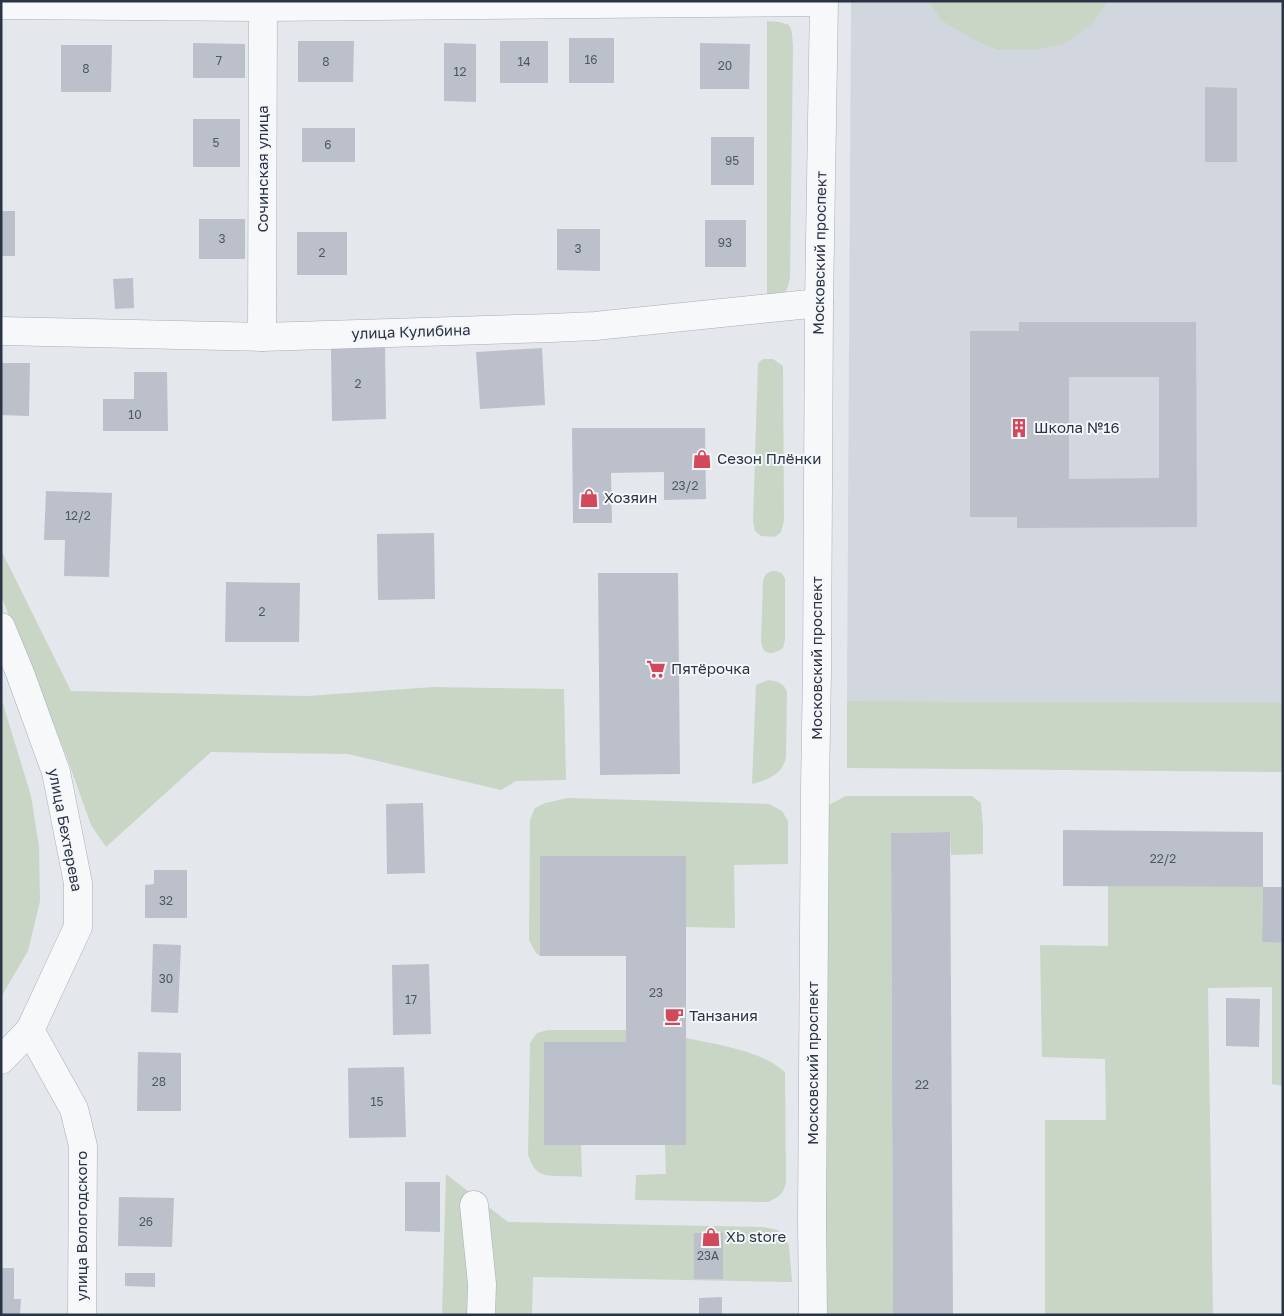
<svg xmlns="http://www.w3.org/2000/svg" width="1284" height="1316" font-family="'Golos Text',sans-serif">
<rect width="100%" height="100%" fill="#e4e7ec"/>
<polygon fill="#d2d6de" points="851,1 1283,1 1283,702 847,701"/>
<g fill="#c9d6c5">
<polygon points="929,1 1108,1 1093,23 1064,44 1033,50 998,50 972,39 941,20"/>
<polygon points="767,21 779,22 789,25 792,32 793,46 790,278 788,286 784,295 767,295"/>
<polygon points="763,359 773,359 783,366 784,520 781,532 775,537 761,536 755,531 753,522 758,363"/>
<polygon points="1,550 71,691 307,696 433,687 564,689 566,780 516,781 501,790 348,754 211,752 106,847 91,825 66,755 1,596"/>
<path d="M773,571C779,571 783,573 785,579V640L783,648C773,655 763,656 761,642L763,581C765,575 766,572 773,571Z"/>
<path d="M768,680C777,681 784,683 787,692L786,757C783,774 768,780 752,784L756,685Z"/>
<polygon points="1,697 31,796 39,847 40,901 28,951 1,997"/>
<polygon points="847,701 1283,702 1283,772 847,768"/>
<polygon points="846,796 972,796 981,803 983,827 983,854 951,855 950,832 891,833 893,1315 823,1315 823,808"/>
<polygon points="568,798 769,804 782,811 788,821 788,864 734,865 735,928 686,927 686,856 540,857 540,956 536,953 529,940 530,820 535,808 545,803"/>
<polygon points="1108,886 1263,887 1262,942 1283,943 1283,1086 1272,1084 1272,987 1208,988 1213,1315 1045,1315 1045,1120 1106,1120 1105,1059 1042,1057 1040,945 1108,946"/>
<path d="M548,1030H626V1042H544V1145H581L582,1177C574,1176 548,1177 542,1174C534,1171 531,1162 528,1155L530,1043L537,1033Z"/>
<path d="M686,1038C714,1044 744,1048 769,1061C775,1064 780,1068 785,1072L786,1182C783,1195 780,1196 768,1202L635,1200L636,1175L666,1174L665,1145H686Z"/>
<polygon points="446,1174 508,1222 763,1227 778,1230 789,1245 792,1282 533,1277 532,1315 442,1315"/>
</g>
<g fill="#bbc0ca" fill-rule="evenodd">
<rect x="569" y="38" width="45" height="45"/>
<polygon points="298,41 354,41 353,82 298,82"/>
<rect x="500" y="41" width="48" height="42"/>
<polygon points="193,43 245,44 245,78 193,78"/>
<polygon points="444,43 476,44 476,102 444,101"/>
<polygon points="700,43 750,44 749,89 700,89"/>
<polygon points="61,45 112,45 111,92 61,92"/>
<polygon points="1205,87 1237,88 1237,162 1205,162"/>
<rect x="193" y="119" width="47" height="48"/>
<rect x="302" y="128" width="53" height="34"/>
<rect x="711" y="137" width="43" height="48"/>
<rect x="1" y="211" width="14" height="45"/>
<rect x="199" y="219" width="46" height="40"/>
<rect x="705" y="220" width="41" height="47"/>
<polygon points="557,229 600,229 600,271 557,270"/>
<rect x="297" y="232" width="50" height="43"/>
<polygon points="133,278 134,308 115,309 113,279"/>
<path d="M1019,322H1196L1197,527L1017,528V517H970V331H1019ZM1069,377H1159V478L1069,479Z"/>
<polygon points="385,347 386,419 332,421 331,348"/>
<polygon points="542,348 545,405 480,409 476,352"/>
<polygon points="1,363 30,363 29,416 1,415"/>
<polygon points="134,372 167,372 168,431 103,431 103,399 134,399"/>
<polygon points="572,428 705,428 706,499 664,500 664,472 611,473 612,523 573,523"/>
<polygon points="46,491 112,493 109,577 64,576 65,540 44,540"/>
<polygon points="434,533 435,599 378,600 377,534"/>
<polygon points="598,573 678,573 680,774 600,775"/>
<polygon points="226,582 300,583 299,642 225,642"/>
<polygon points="423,803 425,873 387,874 386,804"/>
<polygon points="1063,830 1263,832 1263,887 1063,886"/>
<polygon points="950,832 953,1315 893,1315 891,833"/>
<polygon points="540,856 686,856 686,1145 544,1145 544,1042 626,1042 626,956 540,956"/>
<polygon points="154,870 187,870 187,918 145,918 145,885 154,884"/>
<polygon points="1263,887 1283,887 1283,943 1262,942"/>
<polygon points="153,944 181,945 178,1013 151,1012"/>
<polygon points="429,964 431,1034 393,1035 392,965"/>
<polygon points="1226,998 1260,999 1259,1047 1226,1046"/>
<polygon points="138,1052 181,1053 181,1111 137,1111"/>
<polygon points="404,1067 406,1137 349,1138 348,1068"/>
<polygon points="405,1182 440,1182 440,1232 405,1231"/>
<polygon points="119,1197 174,1198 172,1247 118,1246"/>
<rect x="694" y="1233" width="29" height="46"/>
<polygon points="1,1268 14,1268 14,1299 21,1299 20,1315 1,1315"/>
<polygon points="125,1273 155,1273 155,1287 125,1286"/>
<polygon points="722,1297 722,1315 699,1315 699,1298"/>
</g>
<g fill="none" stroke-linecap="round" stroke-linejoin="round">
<g stroke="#a9aeb7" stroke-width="29">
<g id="minor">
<polyline points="1,5 263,7 824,2"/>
<polyline points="1,331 262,337 551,328 595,326 819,303"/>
<polyline points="262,337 263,1"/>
<polyline points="1,627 20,673 56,772 78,883 78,927 30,1030 1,1060"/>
<polyline points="30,1030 74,1109 83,1146 82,1315"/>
<polyline points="474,1205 482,1284 481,1315"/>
<polyline points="813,1315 812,1217 815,787 817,672 819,303 824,1"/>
</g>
</g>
<use href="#minor" stroke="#f7f8fa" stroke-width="28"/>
</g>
<defs>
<g id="building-bare" transform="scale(1.5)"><path d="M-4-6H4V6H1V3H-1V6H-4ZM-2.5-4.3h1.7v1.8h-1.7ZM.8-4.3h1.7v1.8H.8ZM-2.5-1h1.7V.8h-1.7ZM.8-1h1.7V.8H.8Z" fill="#d1495b" stroke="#f4f6f9" stroke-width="2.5" paint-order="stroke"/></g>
<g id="shop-bare" transform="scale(1.5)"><path d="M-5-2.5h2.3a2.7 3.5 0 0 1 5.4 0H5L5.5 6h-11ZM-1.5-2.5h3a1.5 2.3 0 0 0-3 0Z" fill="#d1495b" stroke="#f4f6f9" stroke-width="2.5" paint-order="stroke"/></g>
<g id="supermarket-bare" transform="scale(1.5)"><path d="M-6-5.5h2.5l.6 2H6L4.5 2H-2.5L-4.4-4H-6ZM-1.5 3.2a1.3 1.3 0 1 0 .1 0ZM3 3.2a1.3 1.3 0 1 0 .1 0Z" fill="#d1495b" stroke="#f4f6f9" stroke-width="2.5" paint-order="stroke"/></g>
<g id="cafe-bare" transform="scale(1.5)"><path d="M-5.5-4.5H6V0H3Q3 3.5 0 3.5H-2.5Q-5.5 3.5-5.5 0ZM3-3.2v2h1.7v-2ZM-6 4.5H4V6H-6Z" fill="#d1495b" stroke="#f4f6f9" stroke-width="2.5" paint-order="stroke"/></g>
</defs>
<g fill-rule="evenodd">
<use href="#building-bare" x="1019" y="428"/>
<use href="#shop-bare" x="702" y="459"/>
<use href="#shop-bare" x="589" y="498"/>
<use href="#supermarket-bare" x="656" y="669"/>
<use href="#cafe-bare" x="674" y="1016"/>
<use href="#shop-bare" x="711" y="1237"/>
</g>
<g text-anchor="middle" stroke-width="4" stroke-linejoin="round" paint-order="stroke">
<g font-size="12" fill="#4f5766">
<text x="591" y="64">16</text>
<text x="219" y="65">7</text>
<text x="326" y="66">8</text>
<text x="524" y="66">14</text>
<text x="725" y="70">20</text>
<text x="86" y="73">8</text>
<text x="460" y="76">12</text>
<text x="216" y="147">5</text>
<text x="328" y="149">6</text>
<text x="732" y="165">95</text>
<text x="222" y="243">3</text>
<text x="725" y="247">93</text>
<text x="578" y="253">3</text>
<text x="322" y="257">2</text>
<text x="358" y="388">2</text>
<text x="135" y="419">10</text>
<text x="685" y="490">23/2</text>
<text x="78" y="520">12/2</text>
<text x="262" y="616">2</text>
<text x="1163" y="863">22/2</text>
<text x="166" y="905">32</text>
<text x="166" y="983">30</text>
<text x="656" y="997">23</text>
<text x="411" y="1004">17</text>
<text x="159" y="1086">28</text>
<text x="922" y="1089">22</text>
<text x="377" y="1106">15</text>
<text x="146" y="1226">26</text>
<text x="708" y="1260">23А</text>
</g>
<g font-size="15" fill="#2b3445" stroke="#f4f6f9">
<text transform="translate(263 169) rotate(-90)" y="5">Сочинская улица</text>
<text transform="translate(820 253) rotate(-89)" y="5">Московский проспект</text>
<text transform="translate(411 332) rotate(-2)" y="5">улица Кулибина</text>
<text transform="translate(817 658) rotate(-90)" y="5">Московский проспект</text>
<text transform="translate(65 830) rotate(79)" y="5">улица Бехтерева</text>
<text transform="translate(813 1063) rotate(-90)" y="5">Московский проспект</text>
<text transform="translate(82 1226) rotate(-90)" y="5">улица Вологодского</text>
</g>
<g font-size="15" fill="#2b3445" stroke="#f4f6f9" text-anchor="start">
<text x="1034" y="433">Школа №16</text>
<text x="717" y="464">Сезон Плёнки</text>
<text x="604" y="503">Хозяин</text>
<text x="671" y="674">Пятёрочка</text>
<text x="689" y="1021">Танзания</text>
<text x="726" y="1242">Xb store</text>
</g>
</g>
<rect width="1284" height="1316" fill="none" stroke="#2b3445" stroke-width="5"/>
</svg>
